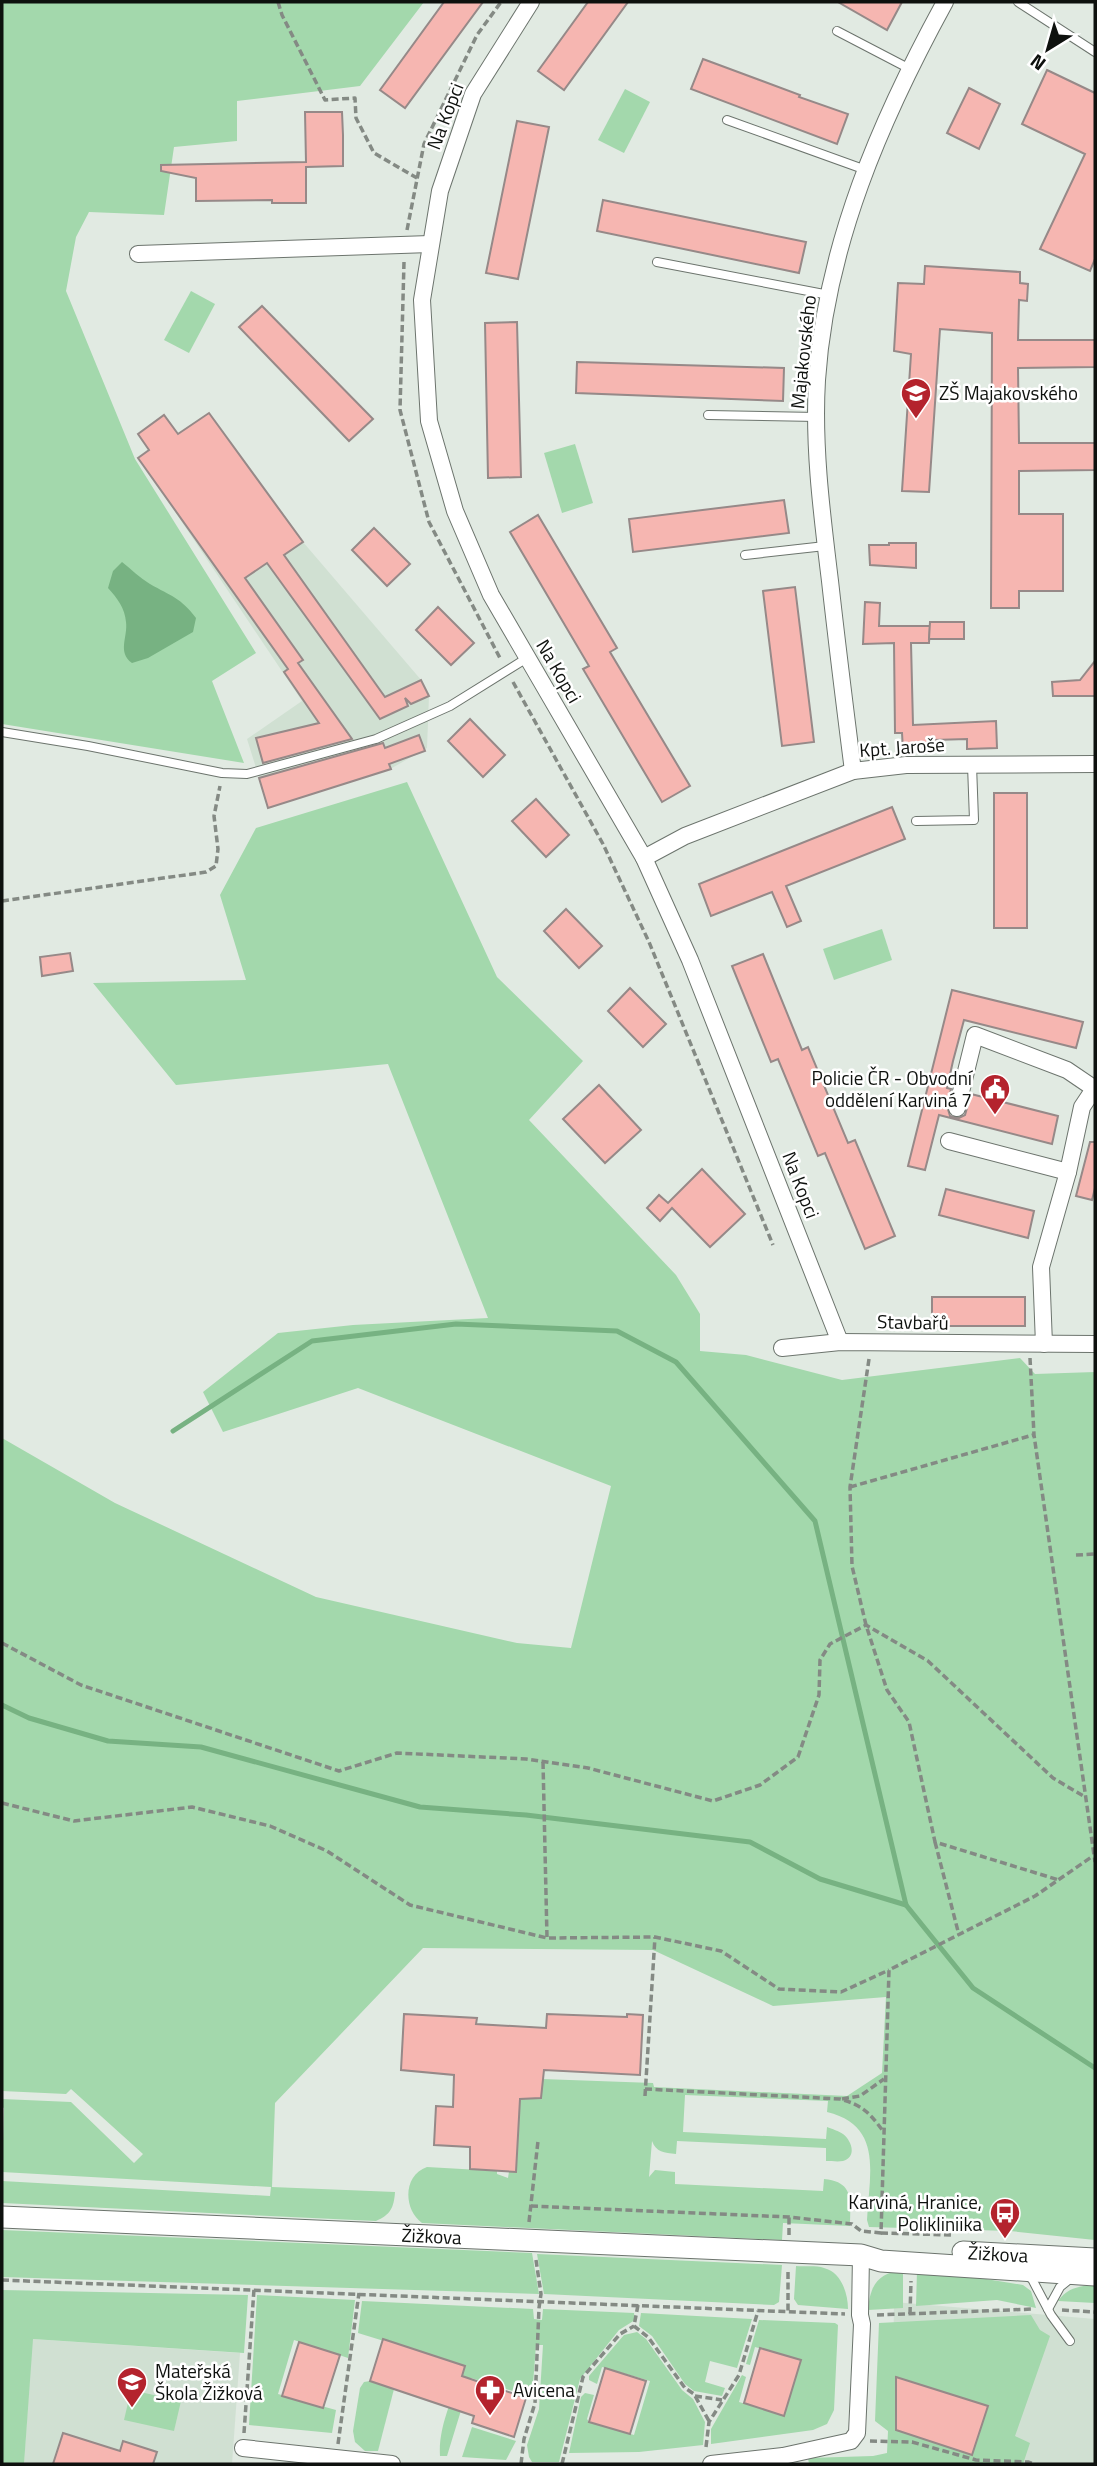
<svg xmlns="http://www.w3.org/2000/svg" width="1097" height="2466" font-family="'Titillium Web',sans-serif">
<rect width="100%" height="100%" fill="#e1eae2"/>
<g fill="#d0e0d2">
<polygon points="209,413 303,542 422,681 429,696 427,748 392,768 268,806 247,739 302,701 139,458"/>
<polygon points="894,2302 1095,2319 1095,2464 892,2464"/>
<polygon points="32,2339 240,2353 232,2464 24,2464"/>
</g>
<g fill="#a3d8ac">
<polygon points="2,2 424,2 360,86 237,101 237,141 174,147 164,215 89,212 76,237 66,291 135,459 256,653 212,681 244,763 2,724"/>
<polygon points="625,89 650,102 624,153 598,140"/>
<polygon points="191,291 215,304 189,353 164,340"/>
<polygon points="575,444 593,503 562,513 544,453"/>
<path d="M407,782L497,977L583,1061L529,1120L676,1275L700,1314V1351L746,1355L842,1380L1020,1358L1035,1374L1095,1372V2240L1010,2231L869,2227L867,2220C869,2175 884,2126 827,2112L828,2101L685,2095L683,2132L826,2139L827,2127C832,2129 839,2131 843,2134C852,2141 857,2157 843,2161C838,2162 831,2161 826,2161V2148L677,2141L676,2154C664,2153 656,2152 652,2141L649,2177L655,2170L675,2172V2184L823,2191L824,2179C855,2182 850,2201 850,2226L783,2223L782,2240L422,2223C403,2209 403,2175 427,2167L497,2171V2174L508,2178L520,2099H528L542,2079L653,2083L654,2087L847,2096L882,2073L886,1997L773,2006L653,1950L423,1948L275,2103L272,2187L395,2192C394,2208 390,2215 376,2221L2,2203V2181L270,2196L271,2187L2,2172L4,2108L2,2107V2099L71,2102L134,2163L143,2154L71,2089L66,2094L2,2091V1438L115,1503L316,1597L517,1643L571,1648L611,1486L358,1388L223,1432L203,1392L278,1333L353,1325L488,1318L388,1064L176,1085L93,983L246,980L220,895L256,828Z"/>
<polygon points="882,929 892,960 834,980 823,949"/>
<polygon points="2,2230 532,2253 539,2294 2,2277"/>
<polygon points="537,2254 782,2265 779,2302 774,2305 544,2294"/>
<path d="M796,2266C804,2267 816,2265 824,2268C841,2272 848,2293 848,2309L798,2305L794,2299Z"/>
<path d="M903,2270V2308L868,2310C870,2285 878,2273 903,2270Z"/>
<polygon points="917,2271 943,2272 1023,2285 1031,2291 1036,2308 997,2300 916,2306"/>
<path d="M1095,2284V2303L1058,2301C1068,2287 1079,2287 1095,2284Z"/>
<polygon points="2,2290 248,2295 244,2353 33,2339 24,2464 2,2464"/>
<polygon points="257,2295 355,2300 348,2358 294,2340 278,2394 336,2410 332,2433 249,2425"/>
<path d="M362,2301L533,2309L534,2319L542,2320L543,2309L634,2313L635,2320L619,2330L580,2379L559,2462H532L529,2457L527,2445L539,2409L543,2345H536L532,2397L471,2378L447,2456H440C438,2426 454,2394 465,2366L358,2333Z"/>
<polygon points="641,2313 752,2319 737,2368 710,2361 705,2382 725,2388 722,2396 694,2391 685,2384 652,2336 639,2326"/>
<polygon points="1031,2315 1040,2330 1050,2336 1015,2436 1030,2443 1023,2464 809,2464 808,2458 873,2456 887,2453 888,2431 875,2421 879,2323"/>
<polygon points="759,2320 835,2323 838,2325 834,2410 827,2424 813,2430 711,2444 711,2429 742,2375 746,2377 739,2402 784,2415 801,2360 755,2347 750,2365 746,2364"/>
<polygon points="637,2332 646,2339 682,2390 693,2399 705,2422 703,2445 639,2452 569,2453 581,2397 585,2393 594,2395 587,2419 589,2422 634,2435 650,2381 602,2367 597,2384 589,2380 589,2376 624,2335"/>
<polygon points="370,2381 394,2389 378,2451 365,2451 355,2442 353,2431 360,2388 364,2382"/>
<polygon points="131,2390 181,2401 174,2431 124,2420"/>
<polygon points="472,2427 516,2441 506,2460 462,2457"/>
</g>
<path fill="#77b282" d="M122,562C131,569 140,578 150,584C171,596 181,598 196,618L193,632L148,658L132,663C117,652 128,637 126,622C125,608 117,598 108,588L113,571Z"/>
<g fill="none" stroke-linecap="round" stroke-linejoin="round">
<g stroke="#77b282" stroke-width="5">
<polyline points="173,1431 312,1341 456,1324 617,1331 676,1362 815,1521 906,1905 973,1988 1095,2068"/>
<polyline points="2,1705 29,1718 108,1741 201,1747 420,1807 526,1815 750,1842 820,1879 906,1905"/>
</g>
</g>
<g fill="#f6b6b1" stroke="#968988" stroke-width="2">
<polygon points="444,2 483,2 405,108 380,90"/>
<polygon points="588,2 628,2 564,90 538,71"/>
<polygon points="838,2 902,2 887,30"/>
<polygon points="703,59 800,95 799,97 848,114 837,144 691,89"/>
<polygon points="1047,70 1095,93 1095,259 1090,271 1040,249 1085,154 1022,124"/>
<polygon points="969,88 1000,104 979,149 947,133"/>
<polygon points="305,112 342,112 343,135 343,166 306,167 306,203 272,203 272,200 196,201 196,178 161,171 161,165 306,162"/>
<polygon points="517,121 549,127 518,279 486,273"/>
<polygon points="603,200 806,242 799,273 597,231"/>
<polygon points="925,266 1020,272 1020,283 1028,284 1027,301 1019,300 1018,340 1095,340 1095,367 1018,368 1019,443 1095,443 1095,470 1019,471 1019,514 1063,514 1063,591 1019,591 1019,608 991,608 992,333 940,329 929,492 902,491 911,354 894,351 898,283 924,284"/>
<polygon points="262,306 373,419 349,441 239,327"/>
<polygon points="517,322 521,477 488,478 485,323"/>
<polygon points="577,362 784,368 783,401 576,393"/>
<polygon points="209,413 303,542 284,555 385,697 421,680 429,696 411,704 405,698 408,706 380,719 267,563 245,578 303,660 298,663 352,739 263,763 256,738 319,723 284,672 288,669 138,458 149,450 138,434 164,415 178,434"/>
<polygon points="784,500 789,533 633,552 629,519"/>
<polygon points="538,515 617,648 610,652 690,786 662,802 583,669 589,666 510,532"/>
<polygon points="374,528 410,564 387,586 352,550"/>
<polygon points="889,543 916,543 916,568 870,565 869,545 889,545"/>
<polygon points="795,587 814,742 782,746 763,591"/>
<polygon points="865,602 880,603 879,626 930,626 929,643 911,643 913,725 996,721 997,748 967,749 967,739 934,740 935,748 903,750 902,733 895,733 894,643 863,644"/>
<polygon points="438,607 474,643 451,665 416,630"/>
<polygon points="930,622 964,622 964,639 929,639"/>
<polygon points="1095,661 1095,696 1053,696 1052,682 1080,680"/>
<polygon points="470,719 505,755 483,777 448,741"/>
<polygon points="419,735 425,751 389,764 391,769 268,808 259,778 383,743 385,748"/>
<rect x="994" y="793" width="33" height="135"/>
<polygon points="536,799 569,835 546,857 512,821"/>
<polygon points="892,807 905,839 786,886 801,921 787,927 772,892 711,916 699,884"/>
<polygon points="566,909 602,946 579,968 544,931"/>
<polygon points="70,953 73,971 42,976 40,957"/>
<polygon points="763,954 802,1050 808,1047 848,1143 855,1140 895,1236 865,1249 825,1153 818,1156 778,1059 771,1062 732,966"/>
<polygon points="630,988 666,1024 643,1047 608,1011"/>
<polygon points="952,990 1083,1022 1076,1048 964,1020 953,1061 947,1088 951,1089 947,1106 950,1116 959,1118 965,1115 971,1094 1058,1116 1052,1144 939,1115 925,1170 908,1166"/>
<polygon points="599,1085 641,1130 605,1163 563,1119"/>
<polygon points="1090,1142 1095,1142 1095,1188 1092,1200 1076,1196"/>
<polygon points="702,1169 745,1214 710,1247 672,1208 660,1221 647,1208 659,1195 668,1203"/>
<polygon points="946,1189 1034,1211 1028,1238 939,1215"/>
<rect x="932" y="1297" width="93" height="29"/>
<polygon points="404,2014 477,2018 476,2024 546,2028 547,2014 627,2017 627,2014 643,2015 640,2075 544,2070 541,2098 520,2099 516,2172 470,2169 470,2147 434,2145 436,2106 453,2107 454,2075 401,2070"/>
<polygon points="383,2339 465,2366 462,2376 526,2398 514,2437 472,2423 474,2416 370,2381"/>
<polygon points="299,2342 340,2355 323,2408 282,2396"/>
<polygon points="760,2348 801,2360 784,2416 744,2403"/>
<polygon points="605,2368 646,2381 630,2434 589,2422"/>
<polygon points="896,2377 988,2406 972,2455 896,2430"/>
<polygon points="63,2433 120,2451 123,2441 157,2452 153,2464 53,2464"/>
</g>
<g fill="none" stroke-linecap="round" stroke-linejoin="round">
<g stroke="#6c746d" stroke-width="10">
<g id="service">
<polyline points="1018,2 1095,52"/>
<polyline points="837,31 910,69"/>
<polyline points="727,120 866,170"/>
<polyline points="657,262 829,295"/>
<polyline points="708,415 817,417"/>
<polyline points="745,555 825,546"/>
<polyline points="2,732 88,746 222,773 247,774 376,739 450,706 527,658"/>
<polyline points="916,821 974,820 972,765"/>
<polyline points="1026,2275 1032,2279 1051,2315 1070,2341"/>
<polyline points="1048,2309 1060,2287 1071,2278"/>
</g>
</g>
<g stroke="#6c746d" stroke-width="18">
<g id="minor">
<polyline points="531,2 473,94 440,191 422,300 429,421 455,511 491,595 644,858 690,960 840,1342"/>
<polyline points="138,254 430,244"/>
<path d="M853,771C845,708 837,644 830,581C822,515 813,447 817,380C826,245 881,119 945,2"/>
<polyline points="644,858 685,836 853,771 906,765 1095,764"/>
<polyline points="957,1108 975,1035 1067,1070 1095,1089"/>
<polyline points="949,1141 1068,1172"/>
<polyline points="1044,1344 1041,1267 1068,1172 1082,1107 1094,1089"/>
<polyline points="782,1348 840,1342 1095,1344"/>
<polyline points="243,2448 392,2464"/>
<polyline points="711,2464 783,2456 851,2441 857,2433 862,2324 860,2315 861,2255"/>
</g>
</g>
<g stroke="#6c746d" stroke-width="23">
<g id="tertiary">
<path id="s1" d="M2,2217L861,2255L881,2261L1095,2275"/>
<path id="s2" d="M963,2252L1095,2259"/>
</g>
</g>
<g stroke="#848a84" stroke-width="3.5" stroke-dasharray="7 3.5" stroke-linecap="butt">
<polyline points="278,2 282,15 325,100 355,98 356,118 374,153 417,178"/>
<polyline points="407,230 424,144 477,35 501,2"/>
<polyline points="404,262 400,410 429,522 501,660"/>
<polyline points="513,682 603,844 649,942 773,1245"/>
<polyline points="2,901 206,872 216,866 218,849 214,816 220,786"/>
<polyline points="1030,1358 1034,1435 1095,1862"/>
<polyline points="869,1359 850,1487 852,1566 866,1625 887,1690 909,1722 935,1842 1059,1880"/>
<polyline points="850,1487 1033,1435"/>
<polyline points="1076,1555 1095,1554"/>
<polyline points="2,1643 81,1685 339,1771 397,1753 526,1759 588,1768 713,1801 760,1785 798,1757 819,1695 820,1660 830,1644 866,1625 928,1661 1053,1778 1085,1797"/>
<polyline points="543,1762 547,1938"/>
<polyline points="2,1803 74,1821 192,1807 270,1826 327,1851 410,1905 547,1938 655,1937 721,1951 779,1989 841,1992 889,1970"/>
<polyline points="935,1842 959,1935"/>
<path d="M645,2089L840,2099C862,2105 869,2112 883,2131"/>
<polyline points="645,2096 655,1937"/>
<polyline points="842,2099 860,2096 884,2079"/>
<polyline points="531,2206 789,2217 852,2224 861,2231 881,2233 889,1970 1035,1896 1093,1856"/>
<polyline points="529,2222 538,2141"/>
<polyline points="881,2233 953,2235"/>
<polyline points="789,2235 789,2217"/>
<polyline points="788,2272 788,2312"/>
<polyline points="2,2280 845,2314"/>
<polyline points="638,2305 634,2326 648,2337 685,2388 694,2394 709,2421"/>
<polyline points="1062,2310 1095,2312"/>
<polyline points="910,2314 911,2281"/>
<polyline points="877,2315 1034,2309"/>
<polyline points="695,2396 722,2400"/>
<polyline points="244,2433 254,2289"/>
<polyline points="870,2441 912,2442 976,2460 1028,2462 1035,2464"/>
<polyline points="338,2444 359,2293"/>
<polyline points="706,2447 709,2422 739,2375 758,2311"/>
<polyline points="521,2464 524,2439 535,2403 539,2308 541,2294 536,2260"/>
<polyline points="562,2464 583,2377 620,2334 634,2326"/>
</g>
<use href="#service" stroke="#fff" stroke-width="8"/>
<use href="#minor" stroke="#fff" stroke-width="16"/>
<use href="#tertiary" stroke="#fff" stroke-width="21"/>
</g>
<defs>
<g id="school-pin" transform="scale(1.575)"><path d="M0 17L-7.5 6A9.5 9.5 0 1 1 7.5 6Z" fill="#b4232d" stroke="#fff"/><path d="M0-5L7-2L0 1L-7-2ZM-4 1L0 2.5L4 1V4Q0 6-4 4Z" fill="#fff"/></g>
<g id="civic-pin" transform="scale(1.575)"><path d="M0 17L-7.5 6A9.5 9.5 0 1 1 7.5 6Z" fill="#b4232d" stroke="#fff"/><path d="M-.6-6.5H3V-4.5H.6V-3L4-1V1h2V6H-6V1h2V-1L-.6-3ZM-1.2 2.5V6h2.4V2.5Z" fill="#fff"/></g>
<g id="bus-pin" transform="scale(1.575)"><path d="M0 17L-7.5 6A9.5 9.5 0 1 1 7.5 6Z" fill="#b4232d" stroke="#fff"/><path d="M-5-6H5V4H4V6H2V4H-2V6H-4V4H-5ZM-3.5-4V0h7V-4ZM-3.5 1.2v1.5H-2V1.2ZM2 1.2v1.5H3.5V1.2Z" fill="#fff"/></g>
<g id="pharmacy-pin" transform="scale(1.575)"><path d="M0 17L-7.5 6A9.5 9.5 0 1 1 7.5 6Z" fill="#b4232d" stroke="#fff"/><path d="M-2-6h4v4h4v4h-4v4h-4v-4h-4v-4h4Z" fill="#fff"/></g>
</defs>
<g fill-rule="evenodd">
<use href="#school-pin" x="916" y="393"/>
<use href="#civic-pin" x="995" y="1089"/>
<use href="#bus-pin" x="1005" y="2213"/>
<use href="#school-pin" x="132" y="2382"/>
<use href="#pharmacy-pin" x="490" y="2390"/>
</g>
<g text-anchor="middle" stroke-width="5" stroke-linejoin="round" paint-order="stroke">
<g font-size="19" fill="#0e110e" stroke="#fff">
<text transform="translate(445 116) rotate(-69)" y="7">Na Kopci</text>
<text transform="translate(803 352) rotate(-84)" y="7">Majakovského</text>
<text transform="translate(559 671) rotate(60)" y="7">Na Kopci</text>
<text transform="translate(902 747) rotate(-4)" y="7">Kpt. Jaroše</text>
<text transform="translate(801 1185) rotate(69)" y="7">Na Kopci</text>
<text transform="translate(913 1322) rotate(1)" y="7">Stavbařů</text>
<text dy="7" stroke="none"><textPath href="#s1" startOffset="430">Žižkova</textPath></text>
<text dy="7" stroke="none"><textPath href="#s2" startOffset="35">Žižkova</textPath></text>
</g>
<g font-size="19" fill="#0e110e" stroke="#fff" text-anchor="start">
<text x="939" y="400">ZŠ Majakovského</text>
<text x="972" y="1085" text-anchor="end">Policie ČR - Obvodní<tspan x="972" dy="22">oddělení Karviná 7</tspan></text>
<text x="982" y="2209" text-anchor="end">Karviná, Hranice,<tspan x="982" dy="22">Polikliniika</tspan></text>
<text x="155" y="2378">Mateřská<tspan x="155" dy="22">Škola Žižková</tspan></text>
<text x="513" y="2397">Avicena</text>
</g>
</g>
<rect width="1097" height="2466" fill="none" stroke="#0e110e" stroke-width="7"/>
<g transform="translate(1048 49) rotate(217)" stroke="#ffffff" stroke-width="5" paint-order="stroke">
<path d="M0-5L12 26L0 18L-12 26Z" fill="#0e110e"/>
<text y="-10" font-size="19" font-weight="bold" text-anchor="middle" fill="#0e110e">N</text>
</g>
</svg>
